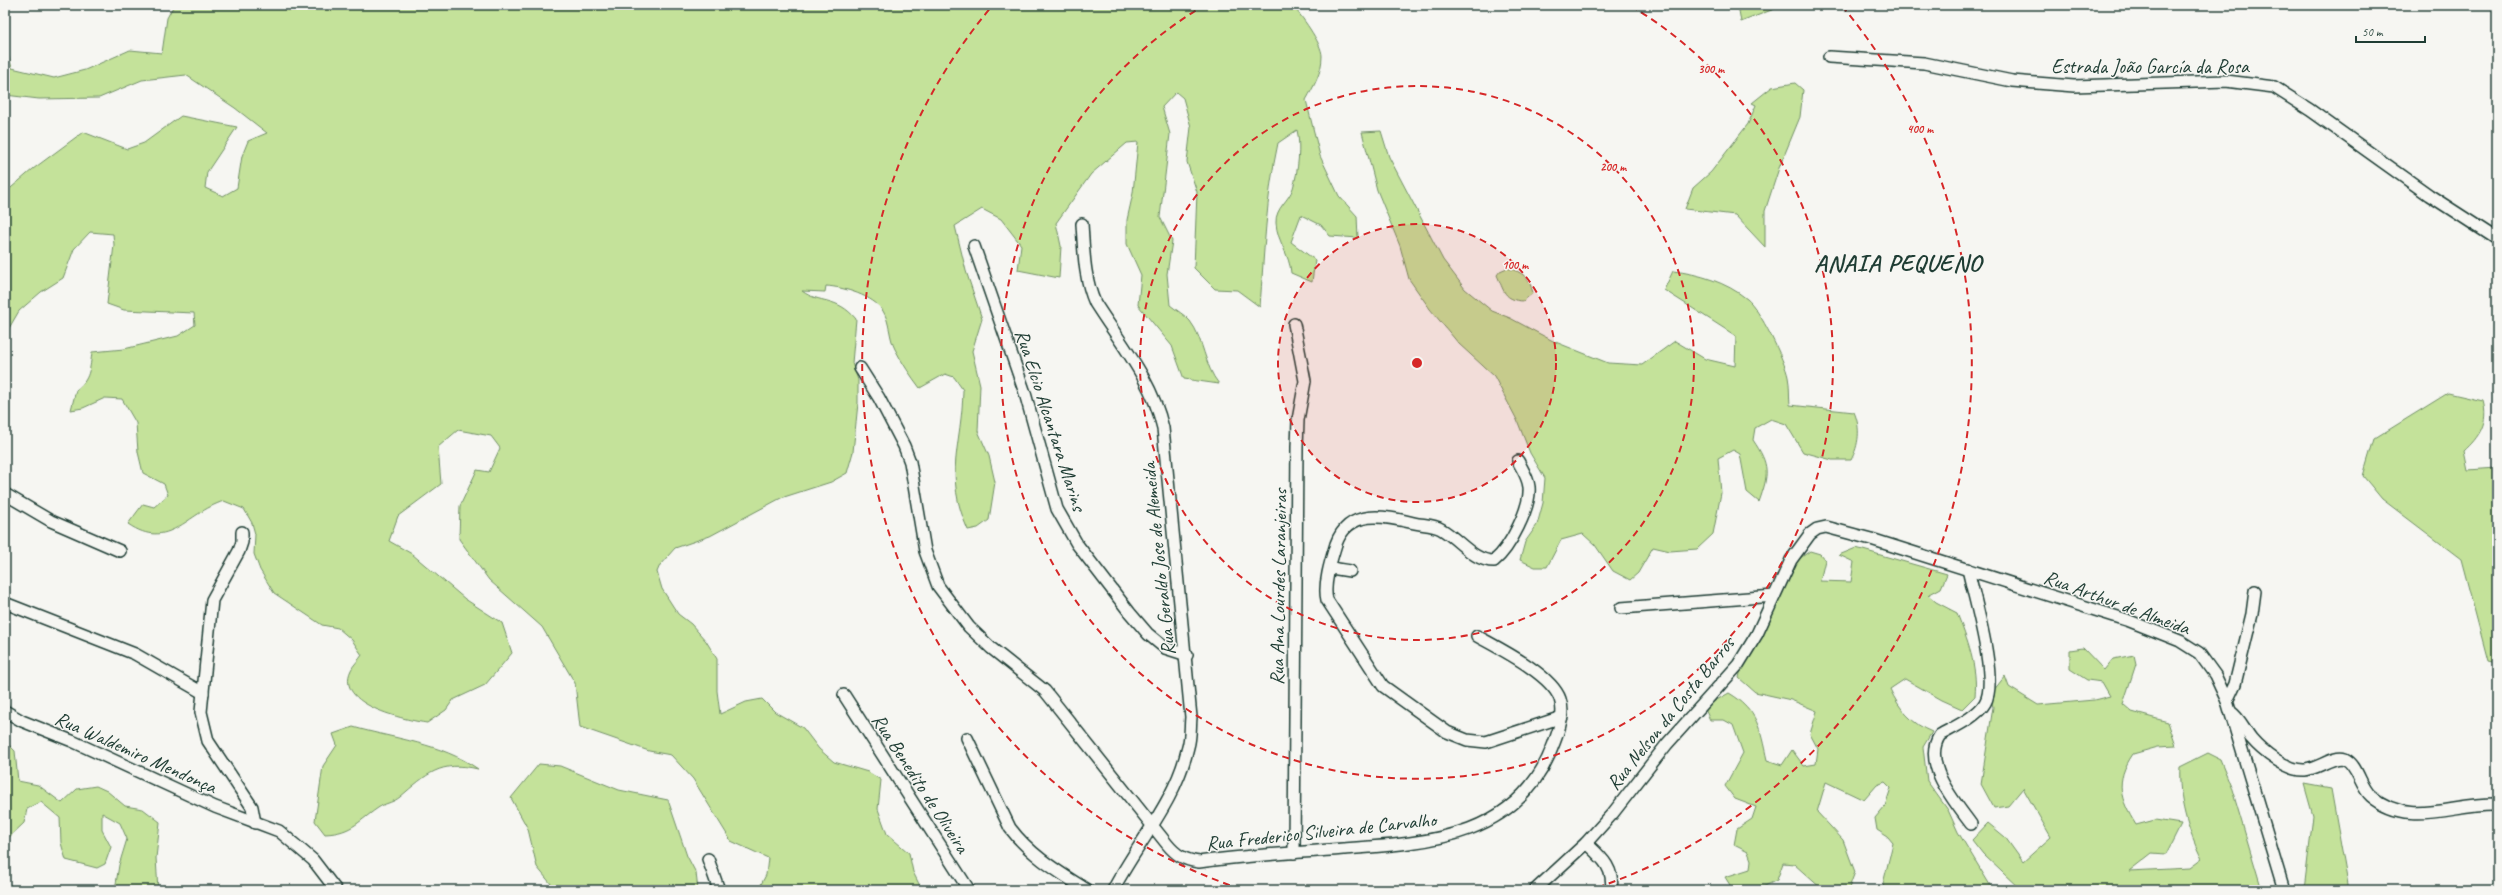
<svg xmlns="http://www.w3.org/2000/svg" width="2502" height="895" font-family="Caveat,sans-serif">
<rect width="100%" height="100%" fill="#f6f6f2"/>
<filter id="ink" filterUnits="userSpaceOnUse"><feTurbulence type="fractalNoise" baseFrequency=".025" numOctaves="2"/><feDisplacementMap in="SourceGraphic" scale="8" xChannelSelector="R" yChannelSelector="G"/><feConvolveMatrix kernelMatrix="1 2 1 2 8 2 1 2 1" color-interpolation-filters="sRGB"/></filter>
<g filter="url(#ink)">
<g fill="#c4e29a" stroke="#729067">
<path d="M174,5H1292C1300,14 1322,43 1322,56C1322,72 1314,86 1306,100L1320,156L1339,196L1357,216L1358,238L1330,236L1321,225L1301,215L1291,242L1315,260L1312,282L1291,273C1290,255 1277,241 1276,223C1275,208 1289,201 1293,188C1298,172 1301,146 1297,130L1278,143C1266,198 1264,252 1260,307L1237,290L1215,289L1194,268L1197,192L1187,162L1191,127L1183,98L1176,92L1162,107L1170,134L1160,217L1172,241L1167,274L1170,305C1176,310 1185,315 1190,321C1204,339 1204,366 1219,384L1184,379L1172,346L1138,305L1141,275L1127,244V220L1133,193L1138,142L1127,143L1091,174L1056,223L1061,246L1059,278L1018,270L1021,245L1001,219L982,209L955,226L966,271L982,319L972,351L980,385L978,431L989,456L995,482L989,520L978,528L968,530C943,474 962,446 963,390L954,377L945,374L920,388C911,376 902,363 895,349C889,338 890,322 883,311C874,296 843,287 826,286L825,292L802,291C819,304 837,296 856,319L852,363L858,380V403L853,452L847,473L831,482L781,498L710,536L675,548L660,565L657,572L662,589L678,614L691,624L706,641L717,659V691L720,714L746,702L762,699L775,712L803,728L819,749L834,762L868,772L881,780L878,809L887,834L909,853L913,872L922,890H758L766,875L768,858L731,841L693,779L671,755L649,751L580,727L575,683L542,627L489,580L459,539L460,506L477,470L489,472L500,448L491,436L458,430L438,447L441,484L398,516L389,541L412,554L465,599L502,623L512,653L485,685L453,700L446,710L427,723C406,720 334,705 351,670C353,665 359,660 362,655L352,640L338,628L322,625L274,593L260,570L254,554L255,534L252,523L244,509L224,501C186,513 169,552 128,524L143,504L154,507L168,495L164,484L143,473L138,452L136,423L122,399L105,398L83,408L71,410L76,390C90,380 90,368 92,352L124,349L178,336L195,325L194,313L124,310L107,304L114,245L113,234L90,232L74,249L63,278L41,292L19,311L5,335V193L33,169L83,132L127,149L144,143L181,116L237,127L207,172L205,188L223,196L237,188L242,156L248,141L267,133L235,108L186,75L142,80L99,98L39,99L5,95V45L12,68L54,78L85,70L130,50L162,53L167,18Z"/>
<polygon points="1738,5 1775,5 1774,9 1741,22"/>
<polygon points="1795,83 1803,90 1800,117 1779,168 1765,211 1765,247 1735,215 1685,209 1693,188 1711,172 1748,124 1756,105 1752,103 1772,87"/>
<path d="M1381,131L1389,157L1443,260L1465,289L1492,311L1510,318L1553,341L1608,363L1642,365L1675,341L1705,359L1735,366L1736,336L1664,290L1673,271C1699,274 1726,282 1747,299C1759,308 1785,361 1788,377C1790,386 1789,396 1790,405L1854,412C1861,428 1859,445 1851,460H1832L1803,452L1786,424L1771,419L1755,428L1753,440C1770,465 1769,474 1759,502L1747,492L1740,454L1733,450L1718,458L1721,493L1713,534L1697,549L1670,551L1653,547L1638,573L1630,580L1613,571L1595,545L1583,534L1561,540L1547,567H1535L1520,560L1525,542L1537,525L1543,503L1545,478L1530,453L1517,420L1494,376L1459,344L1430,309L1409,279L1400,246L1377,190L1362,132Z"/>
<path d="M1507,268C1523,272 1529,277 1533,293L1523,301C1504,300 1504,291 1497,275L1500,271Z"/>
<path d="M2448,393L2483,401C2489,423 2479,437 2464,451L2468,470L2497,468V663L2488,661L2461,559L2382,499L2363,476L2374,439Z"/>
<path d="M1856,548L1947,574L1941,588L1928,595L1936,602L1957,613C1967,640 1978,666 1975,696L1962,709L1942,700L1905,679L1890,689C1899,709 1912,724 1932,732L1923,747L1927,781L1948,810L1958,832L1993,890H1885L1883,884L1893,843L1888,837L1877,830L1875,818L1885,806L1891,788L1885,782L1877,785L1864,800L1826,782L1817,812L1843,840L1855,872L1849,888L1842,890H1823L1794,864L1783,863L1777,880L1759,889L1733,890L1725,877L1750,869L1751,860L1748,852L1734,845L1737,829L1752,819L1756,807L1735,799L1725,786L1743,753L1733,725L1724,720H1710L1704,707L1729,693C1758,710 1760,729 1767,760L1782,765L1792,750L1804,766L1816,764L1818,749L1810,734L1817,711L1791,700L1755,692L1739,678L1743,660L1792,564L1810,551L1820,554L1825,560L1820,581L1851,582L1854,562L1839,555Z"/>
<path d="M2083,648L2104,670L2113,659L2134,655L2136,664L2123,704L2132,712L2168,722L2176,746L2158,747L2133,754C2114,782 2120,799 2136,825L2155,820L2181,824L2166,854L2152,853L2129,871L2190,868L2202,859C2188,832 2178,797 2180,767L2208,753L2220,759L2231,786L2262,890H2021L1983,854L1972,840L1988,823L2005,837L2023,862L2051,837L2023,788L2008,806L1994,808L1981,784L1993,707L1990,695L2005,676L2009,687L2038,705L2094,700L2110,696L2102,682L2087,680L2070,669V650Z"/>
<path d="M353,727C395,739 441,743 478,769C440,760 427,774 400,797C394,802 387,803 381,806C359,820 353,833 325,834L315,821L323,766L337,745L333,734Z"/>
<polygon points="5,741 15,751 18,781 38,785 62,803 77,789 96,786 107,791 125,806 143,809 160,822 156,858 158,890 115,890 119,865 127,839 120,823 102,813 102,830 111,847 105,864 97,868 66,860 61,843 60,818 41,802 27,809 24,823 5,841"/>
<polygon points="539,764 560,766 619,790 668,800 687,856 696,873 698,890 556,890 537,867 528,829 511,798"/>
<polygon points="2304,784 2331,789 2349,890 2304,890 2313,816"/>
</g>
<g fill="none" stroke-linecap="round" stroke-linejoin="round">
<g stroke="#1f3d34" stroke-width="14">
<g id="minor">
<polyline points="1829,57 1924,63 2012,81 2074,86 2226,81 2274,87 2310,110 2429,195 2497,239"/>
<path d="M1082,224C1084,252 1084,278 1095,303C1121,344 1152,380 1163,428L1191,717C1190,727 1191,737 1188,747C1176,801 1138,842 1113,890"/>
<polyline points="974,246 1025,393 1057,509 1077,544 1130,613 1148,634 1165,648 1187,655"/>
<path d="M860,368L879,398L904,446L910,462L925,551L938,586L969,627L991,648L1045,691L1167,844C1176,855 1184,860 1199,862C1246,855 1295,853 1343,849C1429,843 1520,838 1554,743C1559,730 1565,713 1560,699C1551,674 1500,649 1477,636"/>
<path d="M1518,461C1522,469 1528,477 1529,487C1531,507 1510,548 1494,561C1473,561 1460,540 1441,529C1434,525 1423,525 1414,523C1384,516 1349,508 1336,544C1331,560 1323,585 1327,600L1383,686L1447,732L1467,740L1486,742L1562,717"/>
<polyline points="5,494 51,521 120,551"/>
<polyline points="242,532 242,542 239,551 212,600 201,712 208,741 252,807 255,823"/>
<polyline points="1331,568 1350,571"/>
<path d="M1968,569C1974,598 1999,679 1985,703C1977,717 1954,727 1940,735C1921,763 1955,802 1971,824"/>
<polyline points="5,603 135,654 203,693"/>
<polyline points="1621,608 1774,596"/>
<polyline points="844,695 969,890"/>
<polyline points="2227,701 2235,684 2252,614 2255,591"/>
<polyline points="5,711 22,721 72,741 215,807 279,831 313,860 336,890"/>
<path d="M2231,712C2240,718 2244,729 2251,738C2262,751 2287,771 2305,770C2318,769 2334,755 2345,759C2358,765 2360,787 2371,796C2410,829 2453,803 2497,805"/>
<path d="M967,738L1010,828C1031,856 1059,872 1087,890"/>
<path d="M1586,843C1601,857 1615,868 1611,890"/>
<polyline points="1294,853 1297,447 1298,420 1305,381 1294,324"/>
<polyline points="708,859 719,890"/>
<polyline points="1535,890 1586,843 1613,813 1667,744 1738,665 1757,634 1791,560 1810,534 1817,529 1826,527 1871,539 2127,620 2180,641 2199,653 2215,675 2227,701 2284,890"/>
</g>
</g>
<use href="#minor" stroke="#f6f6f2" stroke-width="11"/>
</g>
</g>
<circle cx="1417" cy="363" r="139" fill="#d62828" fill-opacity=".12"/>
<g fill="none" stroke="#d62828" stroke-width="2" stroke-dasharray="7 5">
<circle cx="1417" cy="363" r="139"/>
<circle cx="1417" cy="363" r="277"/>
<path d="M1631 6A416 416 0 1 1 1203 6"/>
<path d="M1241 889A555 555 0 0 1 992 6M1842 6A555 555 0 0 1 1593 889"/>
</g>
<g text-anchor="middle" stroke-width="3" stroke-linejoin="round" paint-order="stroke">
<g font-size="20" fill="#1f3d34" stroke="#f6f6f2">
<text x="2150" y="73">Estrada João García da Rosa</text>
<text transform="translate(1051 420) rotate(72)" y="7">Rua Elcio Alcantara Marins</text>
<text transform="translate(1158 559) rotate(-96)" y="7">Rua Geraldo Jose de Alemeida</text>
<text transform="translate(1278 587) rotate(-89)" y="7">Rua Ana Lourdes Laranjeiras</text>
<text transform="translate(2117 602) rotate(20)" y="7">Rua Arthur de Almeida</text>
<text transform="translate(1670 713) rotate(-51)" y="7">Rua Nelson da Costa Barros</text>
<text transform="translate(136 752) rotate(24)" y="7">Rua Waldemiro Mendonça</text>
<text transform="translate(921 783) rotate(57)" y="7">Rua Benedito de Oliveira</text>
<text transform="translate(1321 831) rotate(-6)" y="7">Rua Frederico Silveira de Carvalho</text>
</g>
<g font-size="24" font-weight="bold" letter-spacing="1" fill="#1f3d34" stroke="#f6f6f2">
<text x="1898" y="271">ANAIA PEQUENO</text>
</g>
</g>
<circle cx="1417" cy="363" r="6" fill="#d62828" stroke="#f6f6f2" stroke-width="2"/>
<g font-size="12" text-anchor="middle" font-weight="bold" fill="#d62828" stroke="#f6f6f2" stroke-width="3" stroke-linejoin="round" paint-order="stroke">
<text x="1711" y="73">300 m</text>
<text x="1920" y="133">400 m</text>
<text x="1613" y="171">200 m</text>
<text x="1515" y="269">100 m</text>
</g>
<rect width="2502" height="895" fill="none" stroke="#f6f6f2" stroke-width="20"/>
<rect x="10" y="10" width="2482" height="875" fill="none" stroke="#1f3d34" stroke-width="1.5" filter="url(#ink)"/>
<path d="M2356 36v6h69v-6" fill="none" stroke="#1f3d34" stroke-width="2"/>
<text x="2362" y="36" font-size="12" fill="#1f3d34" stroke="#f6f6f2" stroke-width="3" paint-order="stroke">50 m</text>
</svg>
